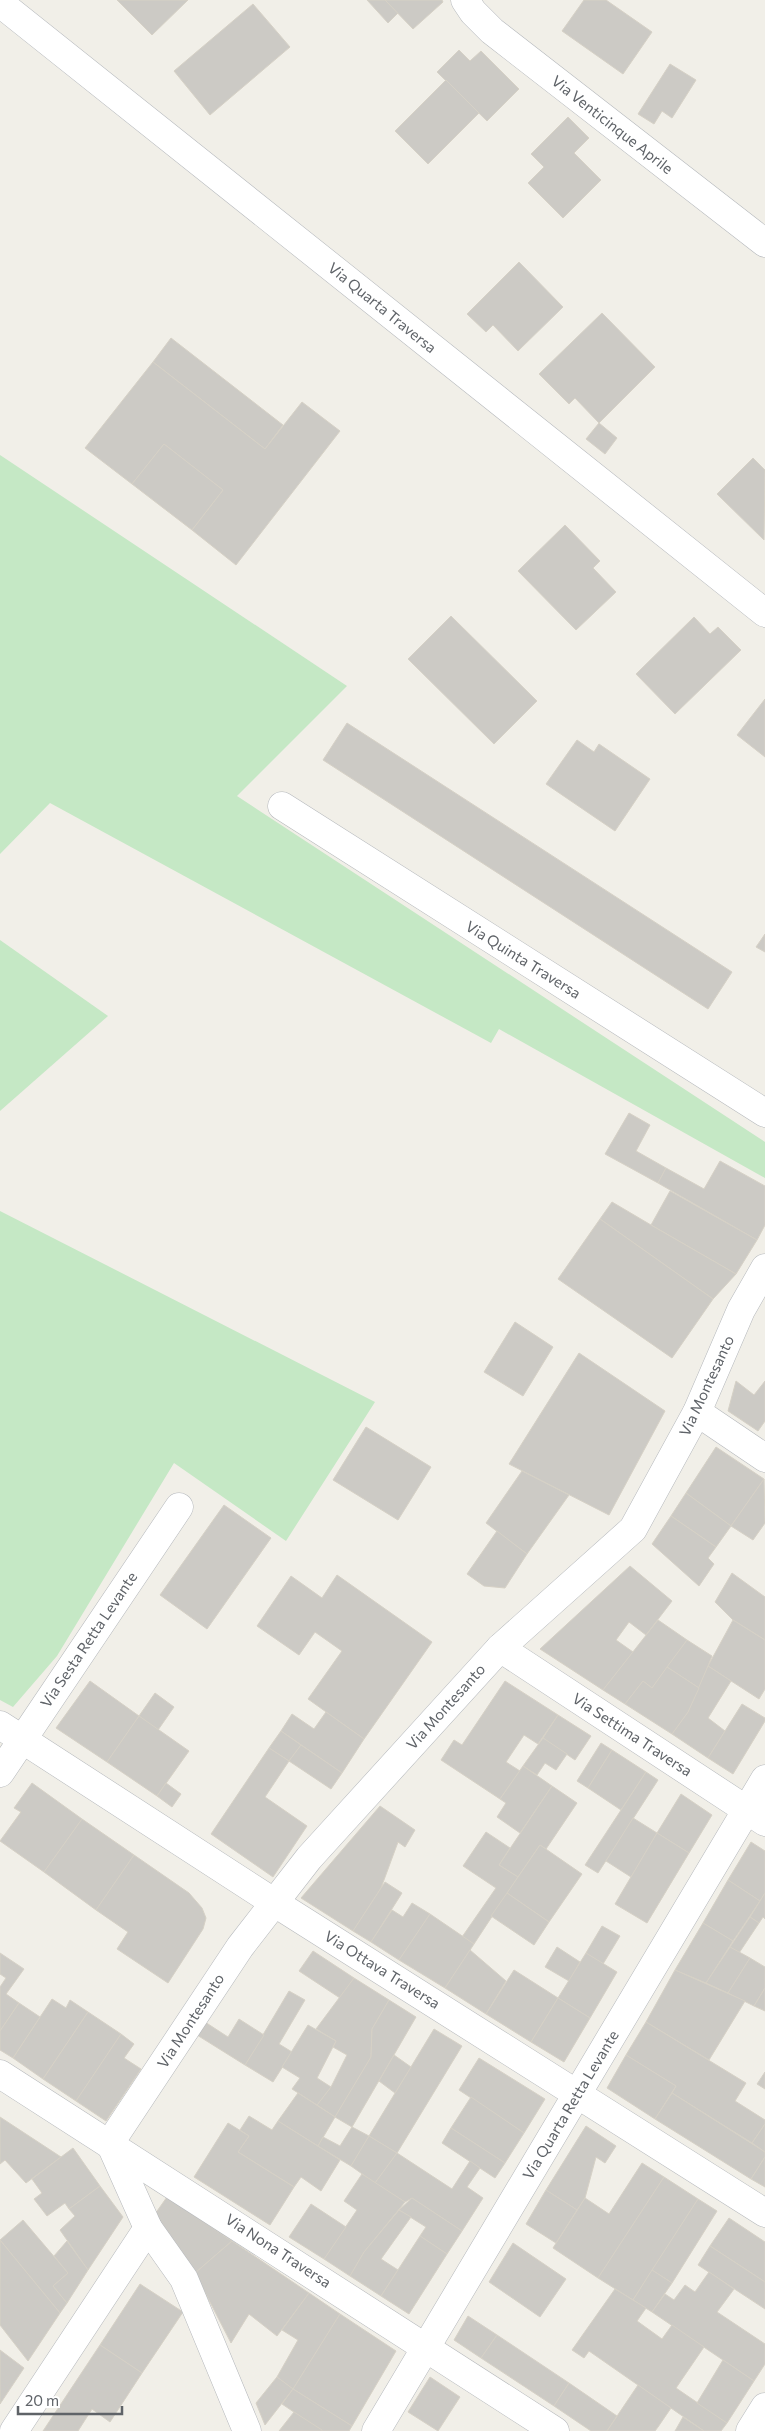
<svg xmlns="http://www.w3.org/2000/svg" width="765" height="2431" font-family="Commissioner,sans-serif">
<rect width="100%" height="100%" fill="#f1efe8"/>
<g fill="#c5e8c5">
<polygon points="0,455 347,686 237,796 765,1142 765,1178 499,1029 491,1043 50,803 0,854"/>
<polygon points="0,940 108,1016 0,1111"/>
<polygon points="0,1211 375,1402 286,1541 174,1463 57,1656 13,1707 0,1700"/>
</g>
<g fill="#cccac5" stroke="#d6d1c6">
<polygon points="117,0 188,0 152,35"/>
<polygon points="367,0 385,0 398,13 388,23"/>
<polygon points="385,0 442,0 443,2 413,29"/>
<polygon points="584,0 606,0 652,32 623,74 562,31"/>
<polygon points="253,4 290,47 210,115 174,71"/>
<polygon points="459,50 470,61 481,51 519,89 487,121 437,72"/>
<polygon points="670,64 696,80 672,118 662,111 654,124 638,114"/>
<polygon points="446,80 479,113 428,164 395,131"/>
<polygon points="568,117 589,138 574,153 601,180 563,218 528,183 544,167 531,154"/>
<polygon points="519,262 563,307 518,351 493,325 486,332 467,314"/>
<polygon points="602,313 655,367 599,423 575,398 569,404 539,374"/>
<polygon points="171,338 283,425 265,449 153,362"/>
<polygon points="153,362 265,449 302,402 340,431 236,565 192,530 223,490 164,444 132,484 85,448"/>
<polygon points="599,423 617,438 605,454 586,439"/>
<polygon points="164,444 223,490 192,530 132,484"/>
<polygon points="753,458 765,470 764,540 717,494"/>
<polygon points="565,525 600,561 593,568 616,592 576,630 518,571"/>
<polygon points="451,616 537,701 494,744 408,659"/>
<polygon points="694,617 710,634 718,627 741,650 675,714 636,674"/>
<polygon points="765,699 765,757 737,735"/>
<polygon points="347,723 732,972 708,1009 323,760"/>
<polygon points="577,740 594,752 599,744 650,779 615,831 546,784"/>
<polygon points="765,934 765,952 756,947"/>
<polygon points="629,1113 650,1125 636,1151 666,1168 658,1183 605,1154"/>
<polygon points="720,1161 765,1186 765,1225 757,1240 658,1183 666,1168 704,1189"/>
<polygon points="670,1191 757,1240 736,1274 651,1225"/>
<polygon points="612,1202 651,1225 736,1274 713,1299 600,1219"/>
<polygon points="600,1219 713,1299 672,1358 558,1279"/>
<polygon points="515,1322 553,1347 523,1396 484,1372"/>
<polygon points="579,1353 665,1411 609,1515 509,1464"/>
<polygon points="736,1381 754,1395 765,1381 765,1421 758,1431 728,1411"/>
<polygon points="366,1427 431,1467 398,1520 333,1480"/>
<polygon points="716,1447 764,1479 731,1526 686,1493"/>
<polygon points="522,1471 569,1495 527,1554 486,1523"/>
<polygon points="764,1479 765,1523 753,1540 731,1526"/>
<polygon points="686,1493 731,1526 716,1547 671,1516"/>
<polygon points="224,1505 271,1538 207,1629 160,1595"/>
<polygon points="671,1516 716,1547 708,1558 714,1564 699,1586 652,1544"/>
<polygon points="497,1531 527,1554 505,1588 484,1586 467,1574"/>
<polygon points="630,1566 672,1601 646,1635 629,1622 616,1640 633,1652 603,1690 540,1649"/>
<polygon points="732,1573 765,1597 765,1640 733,1620 715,1602"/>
<polygon points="337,1575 432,1642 364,1739 308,1699 342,1651 315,1632 299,1655 257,1626 291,1576 322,1598"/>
<polygon points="658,1620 687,1640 652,1688 643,1681 625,1704 603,1690"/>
<polygon points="733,1620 765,1640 765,1689 759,1699 708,1666"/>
<polygon points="687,1640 712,1656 699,1688 667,1667"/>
<polygon points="708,1666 731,1681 708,1718 725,1731 708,1758 672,1734 688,1712"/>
<polygon points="667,1667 699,1688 688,1712 672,1734 625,1704 643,1681 652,1688"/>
<polygon points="90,1681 139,1716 107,1762 56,1728"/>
<polygon points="505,1681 558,1715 538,1744 524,1735 506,1762 520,1771 500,1799 441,1760 454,1740 462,1745"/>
<polygon points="155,1693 174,1707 158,1730 139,1716"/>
<polygon points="742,1704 765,1718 765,1721 733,1774 708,1758"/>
<polygon points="326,1712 364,1739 342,1773 281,1731 292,1714 314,1729"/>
<polygon points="558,1715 591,1736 575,1760 543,1738"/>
<polygon points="139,1716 189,1751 157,1796 107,1762"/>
<polygon points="281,1731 301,1745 289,1761 269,1748"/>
<polygon points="543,1738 567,1754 556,1770 545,1763 537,1775 523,1766"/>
<polygon points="601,1743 612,1750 588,1788 577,1781"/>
<polygon points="301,1745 342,1773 331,1789 289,1761"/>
<polygon points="269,1748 289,1761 265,1797 307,1826 273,1877 211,1834"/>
<polygon points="612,1750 646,1772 621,1810 588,1788"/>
<polygon points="523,1766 552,1786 520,1833 497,1817 506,1803 500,1799"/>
<polygon points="646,1772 658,1780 598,1873 585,1865"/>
<polygon points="32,1783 82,1819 44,1872 0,1841 21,1812 14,1808"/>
<polygon points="166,1783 181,1794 172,1807 157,1796"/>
<polygon points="552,1786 577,1803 546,1849 540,1845 518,1877 499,1865"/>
<polygon points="681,1794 712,1815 689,1853 657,1833"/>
<polygon points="380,1806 415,1830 405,1847 398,1842 381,1888 353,1931 301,1898"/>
<polygon points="633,1818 657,1833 631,1877 606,1861"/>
<polygon points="82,1819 134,1855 96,1910 44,1872"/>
<polygon points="486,1832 510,1848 499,1865 518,1877 474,1944 462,1937 496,1888 463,1866"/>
<polygon points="657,1833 689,1853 647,1923 615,1904"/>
<polygon points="751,1842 765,1851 765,1893 760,1901 728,1880"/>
<polygon points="540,1845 582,1874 549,1922 507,1893"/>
<polygon points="134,1855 189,1893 202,1908 206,1918 203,1929 168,1983 117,1949 128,1932 96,1910"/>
<polygon points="728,1880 760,1901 733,1941 703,1923"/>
<polygon points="385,1882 402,1893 371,1942 353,1931"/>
<polygon points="507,1893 549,1922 534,1945 491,1916"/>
<polygon points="765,1893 765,1919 763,1917 759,1923 750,1917"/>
<polygon points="412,1903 430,1914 399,1960 371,1942 392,1910 403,1917"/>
<polygon points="430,1914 474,1944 445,1988 399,1960"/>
<polygon points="750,1917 759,1923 739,1953 730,1947"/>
<polygon points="703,1923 733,1941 706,1983 675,1970"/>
<polygon points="602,1926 620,1936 603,1964 586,1953"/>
<polygon points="557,1947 580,1962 569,1981 545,1967"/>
<polygon points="730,1947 750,1958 728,1993 706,1983"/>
<polygon points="470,1950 506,1981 486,2014 445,1988"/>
<polygon points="313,1951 354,1978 340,1998 299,1971"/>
<polygon points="0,1953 24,1969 6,1994 19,2003 0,2031 0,1987 6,1978 0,1974"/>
<polygon points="586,1953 617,1972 590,2018 558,1998"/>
<polygon points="750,1958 765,1967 765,1988 754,2006 728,1993"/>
<polygon points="514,1970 558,1998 531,2042 486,2014"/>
<polygon points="675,1970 745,2001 709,2060 646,2022"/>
<polygon points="354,1978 389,2000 372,2029 371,2057 335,2117 317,2105 331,2087 347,2055 333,2047 336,2041 316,2029"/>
<polygon points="765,1988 765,2011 754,2006"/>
<polygon points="289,1991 305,2000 279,2044 292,2052 273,2082 245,2065"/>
<polygon points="558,1998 590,2018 564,2062 531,2042"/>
<polygon points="52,1999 66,2008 70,2000 88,2012 43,2079 13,2058"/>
<polygon points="389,2000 416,2017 352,2127 335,2117 371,2057 372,2029"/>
<polygon points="19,2003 40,2017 13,2058 0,2050 0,2031"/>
<polygon points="88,2012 121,2034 76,2101 43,2079"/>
<polygon points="239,2019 264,2035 245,2065 197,2035 205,2022 228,2037"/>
<polygon points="646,2022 746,2083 735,2101 765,2120 765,2124 752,2143 672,2093 676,2086 626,2055"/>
<polygon points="308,2025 336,2041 317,2078 331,2087 317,2105 292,2089 300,2078 282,2067"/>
<polygon points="434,2029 462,2046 397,2153 369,2136"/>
<polygon points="121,2034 134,2044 124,2058 141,2069 106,2121 76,2101"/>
<polygon points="394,2055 411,2067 395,2093 379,2081"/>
<polygon points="626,2055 676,2086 655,2119 607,2088"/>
<polygon points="479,2058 545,2099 524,2133 459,2090"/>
<polygon points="765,2072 765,2089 757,2084"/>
<polygon points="298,2093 335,2117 318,2146 278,2121"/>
<polygon points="672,2093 765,2152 765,2157 751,2179 655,2119"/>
<polygon points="471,2097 524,2133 505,2163 451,2128"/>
<polygon points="249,2116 272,2130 278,2121 340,2160 321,2191 301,2177 294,2187 238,2152 249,2136 240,2130"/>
<polygon points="0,2117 61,2157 26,2183 5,2160 0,2164"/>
<polygon points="228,2123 249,2136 238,2152 294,2187 270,2225 194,2177"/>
<polygon points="765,2124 765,2152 752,2143"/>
<polygon points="586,2126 616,2146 605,2163 596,2157 585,2198 577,2210 546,2190"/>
<polygon points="352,2127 369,2136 351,2166 318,2146 323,2137 340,2146"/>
<polygon points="451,2128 505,2163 495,2178 442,2143"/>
<polygon points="369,2136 397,2153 375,2183 351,2166"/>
<polygon points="73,2148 100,2186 69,2209 65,2203 47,2216 34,2199 42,2193 32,2179"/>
<polygon points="397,2153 452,2189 470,2161 480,2168 467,2187 483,2198 462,2231 412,2198 405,2202 375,2183"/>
<polygon points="765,2157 765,2187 751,2179"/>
<polygon points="642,2163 664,2177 598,2278 553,2248 585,2198 609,2214"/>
<polygon points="362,2174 405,2202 364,2252 350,2276 324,2259 357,2210 344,2201"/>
<polygon points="664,2177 698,2199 633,2300 598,2278"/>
<polygon points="100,2186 123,2217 88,2270 60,2230 75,2216 69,2209"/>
<polygon points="546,2190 577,2210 556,2243 526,2224"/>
<polygon points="167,2197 232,2241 195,2273 155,2214"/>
<polygon points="412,2198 462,2231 447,2254 420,2236 426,2227 399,2210"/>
<polygon points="698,2199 717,2211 672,2283 652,2270"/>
<polygon points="311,2204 346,2227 324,2259 289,2237"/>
<polygon points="399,2210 411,2217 381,2259 398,2270 381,2296 350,2276 364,2252"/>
<polygon points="729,2218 765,2242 765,2282 710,2246"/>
<polygon points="23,2220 68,2273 53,2286 67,2303 60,2313 0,2240"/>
<polygon points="420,2236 447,2254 409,2314 381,2296"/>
<polygon points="0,2240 60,2313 28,2361 0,2325"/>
<polygon points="67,2241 88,2270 67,2303 53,2286 68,2273 54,2256"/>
<polygon points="232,2241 309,2293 277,2336 249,2314 231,2343 195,2273"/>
<polygon points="513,2243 566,2279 540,2317 489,2282"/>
<polygon points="710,2246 765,2282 765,2309 698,2265"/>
<polygon points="652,2270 672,2283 652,2312 633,2300"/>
<polygon points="709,2272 734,2289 717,2312 765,2344 765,2364 754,2381 652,2312 665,2294 674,2300 685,2285 695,2292"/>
<polygon points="140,2284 183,2312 142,2373 100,2345"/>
<polygon points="615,2289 646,2308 637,2321 662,2339 672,2325 704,2347 676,2388 727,2423 721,2431 704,2431 589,2351 584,2358 572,2350"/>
<polygon points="309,2293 340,2314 293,2389 277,2377 298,2340 282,2330"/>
<polygon points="340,2314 396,2351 352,2426 293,2389"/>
<polygon points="468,2316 497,2335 481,2358 454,2340"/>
<polygon points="497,2335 569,2383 554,2406 481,2358"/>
<polygon points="100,2345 142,2373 110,2422 92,2409 78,2431 43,2431"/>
<polygon points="0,2350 24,2368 0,2404"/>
<polygon points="723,2360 754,2381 727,2423 697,2403"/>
<polygon points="277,2377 293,2389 265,2425 256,2403"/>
<polygon points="430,2377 460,2397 438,2431 408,2412"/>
<polygon points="569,2383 617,2416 607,2431 591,2431 554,2406"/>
<polygon points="638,2385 671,2408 658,2427 655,2431 607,2431"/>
<polygon points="293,2389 352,2426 349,2431 322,2431 282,2404"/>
<polygon points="294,2412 322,2430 322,2431 279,2431"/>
<polygon points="683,2417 704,2431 675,2431"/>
</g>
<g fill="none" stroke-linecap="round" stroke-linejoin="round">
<g stroke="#b5b8bc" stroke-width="29">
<g id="minor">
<polyline points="465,0 473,12 492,31 765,243"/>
<polyline points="0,3 765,613"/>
<polyline points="282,806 765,1113"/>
<polyline points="697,1412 765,1458"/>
<polyline points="500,1648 765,1822"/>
<polyline points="0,1725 275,1903 765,2213"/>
<polyline points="0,1773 179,1507"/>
<polyline points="0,2074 555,2431"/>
<polyline points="110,2143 240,1947 309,1858 500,1648 633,1529 697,1412 741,1310 765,1268"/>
<polyline points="110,2143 148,2228 184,2279 247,2431"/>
<polyline points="14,2431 148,2228"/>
<polyline points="376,2431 765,1779"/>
<polyline points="750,2431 765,2407"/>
</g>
</g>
<use href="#minor" stroke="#fff" stroke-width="28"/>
</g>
<g text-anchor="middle" stroke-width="5" stroke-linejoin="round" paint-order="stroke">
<g font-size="15" fill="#5f6368" stroke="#fff">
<text transform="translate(612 125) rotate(38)" y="5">Via Venticinque Aprile</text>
<text transform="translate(382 308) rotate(39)" y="5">Via Quarta Traversa</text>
<text transform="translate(523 960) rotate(32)" y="5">Via Quinta Traversa</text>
<text transform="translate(707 1386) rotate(-65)" y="5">Via Montesanto</text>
<text transform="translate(89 1640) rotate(-56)" y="5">Via Sesta Retta Levante</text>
<text transform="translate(446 1707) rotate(-48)" y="5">Via Montesanto</text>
<text transform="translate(632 1735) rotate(33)" y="5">Via Settima Traversa</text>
<text transform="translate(382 1970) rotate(32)" y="5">Via Ottava Traversa</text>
<text transform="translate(191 2021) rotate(-57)" y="5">Via Montesanto</text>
<text transform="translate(571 2105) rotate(-59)" y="5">Via Quarta Retta Levante</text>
<text transform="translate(278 2251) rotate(33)" y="5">Via Nona Traversa</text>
</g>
</g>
<path d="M18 2406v8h104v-8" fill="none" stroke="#5f6368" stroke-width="2.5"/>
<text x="25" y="2406" font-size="15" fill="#5f6368" stroke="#ffffff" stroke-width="4" paint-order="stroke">20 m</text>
</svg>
